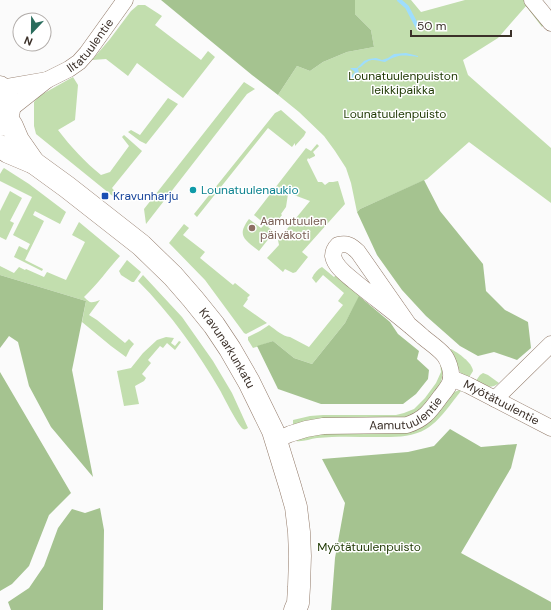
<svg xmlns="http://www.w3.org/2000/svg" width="551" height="610" font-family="'DM Sans',sans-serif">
<rect width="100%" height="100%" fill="#fbfbfb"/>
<g fill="#c2deae">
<polygon points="355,0 411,0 421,12 465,0 526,0 545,23 542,27 526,6 498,38 463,60 468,75 551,148 551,203 469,142 427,179 360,209 357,212 351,183 346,168 335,151 324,136 299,112 278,95 297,66 310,71 323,62 347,52 374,47 371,30 355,14"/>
<polygon points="138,5 145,5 162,16 155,25 201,60 208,51 215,57 183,98 137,63 128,76 106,59 92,60 110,39 131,11"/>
<path d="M73,77L78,85L75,120L58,130C71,147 85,162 101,175L110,172L129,146L122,137L124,135L142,151L112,188L118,195L115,198L36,134L34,126V102L39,96Z"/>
<polygon points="244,82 255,89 247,94 146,224 144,209"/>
<polygon points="168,98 178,104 146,144 140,141 128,132 131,130 140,135"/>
<polygon points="281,110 306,132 304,136 295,146 295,143 292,147 268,128 197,217 194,214 275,113"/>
<path d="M317,144L319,146L313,152L315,155V156L309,159L308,158L307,160L318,182H322L325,185L329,182H333L338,181L345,204L302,252L308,257L296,272L293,273L285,269L283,272L267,258L279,245L278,240L310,201L294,195L288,194L286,207L281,214L282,215L278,220L275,218L268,227L274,232L259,251C245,240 236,236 249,219L261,228L265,224L254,215L306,148L311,151Z"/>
<polygon points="4,168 29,184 66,212 60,224 35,211 33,215 44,221 25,260 43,269 42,271 14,257 19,246 27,250 30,244 13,235 32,197 0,181 0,174 3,169"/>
<polygon points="10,191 22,198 10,221 14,223 6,240 0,237 0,211"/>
<path d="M79,222L120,256C108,269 97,285 84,297C91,304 91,303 100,300L89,315L97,320L125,343L129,339L134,344L130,349L126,357L111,346L82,322L86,301L0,275V266L14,273L19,267L25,270L26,269L44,277L47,272L66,280L85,242L72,235Z"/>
<polygon points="184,224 189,228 183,235 205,252 200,258 233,285 235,283 250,295 247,298 248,299 243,306 267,323 246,334 244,333 205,280 169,243"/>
<polygon points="127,260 141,272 134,282 132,282 121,275 119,271"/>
<path d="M322,267L334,277L337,274L361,294L345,323L312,364L294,358L273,341L253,348L248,340V337L260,331L269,325C276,330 282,336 290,337L309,347L343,305L338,301L344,293L323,275L316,283L312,278C314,273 318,269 322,267Z"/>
<path d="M143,275L182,317L213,361L232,393L248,428C246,429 245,430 243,429C239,427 224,398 221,392C198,352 171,314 138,281Z"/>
<polygon points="166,337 174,338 171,343 175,346 179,341 181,342 175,350 167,343 163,348 160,346 148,360 151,363 142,374 146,378 144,381 135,386 139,404 124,406 117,371 131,368 143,353 157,340"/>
<path d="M451,349C458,353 472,362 473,371L468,379L461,374L449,350Z"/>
<polygon points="440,361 443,372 441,383 420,412 402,420 293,425 293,420 310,416 323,415 396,415 404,413 414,409 425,398 436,383 441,372"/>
<path d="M483,373L488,375L499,383C490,390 485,386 475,382L480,375Z"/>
<path d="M459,390L461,391C452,402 439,422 426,429C411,438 393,437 376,437C356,437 337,436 317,438C310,439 303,442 296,441L300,437L313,433L404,431L450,394Z"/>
</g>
<g fill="#a5c390">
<polygon points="161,0 355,0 355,14 371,30 374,47 347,52 323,62 310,71 297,66 278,95 252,75"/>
<polygon points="424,180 440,211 483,264 486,291 505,310 528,322 531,348 517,360 494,352 478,356 460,346 426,316 402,290 377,255 357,212 360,209"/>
<polygon points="0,275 86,301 72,370 93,477 51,427 29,386 18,342 9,336 0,348"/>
<polygon points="359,296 390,322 398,334 419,351 417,359 429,370 428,379 416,394 403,404 321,404 278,389 257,346 273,341 294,358 312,364 345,323"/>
<polygon points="0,372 71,493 49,515 29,566 12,584 0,591"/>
<polygon points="450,429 481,447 517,444 511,468 461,553 551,602 551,610 331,610 335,558 345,503 322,459 408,452 434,446"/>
<polygon points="100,508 104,530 103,610 11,610 8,602 29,588 44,566 58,528 72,509 85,513"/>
</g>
<path fill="#9eddfd" d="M406,53L418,56V57C402,55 399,54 385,62C379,61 372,58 367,62C363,64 362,67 358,68L359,74L355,78H353L351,80L348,82L347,80L355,72L350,68H357L364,61L369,59L376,58L382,60L388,58L394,54Z"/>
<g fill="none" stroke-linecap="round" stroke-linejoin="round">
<polyline stroke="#9eddfd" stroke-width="4" points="399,0 407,7 418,28"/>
<g stroke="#927a69" stroke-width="17">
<g id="street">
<polyline points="532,0 551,23"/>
<polyline points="1,88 47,80"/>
<path id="s1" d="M9,110L47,80L69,69L79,62L87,53L125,0"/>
<path id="s2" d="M451,378L468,385L551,428"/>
<polyline points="495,399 551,344"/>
<path id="s3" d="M276,440L290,434L306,429L323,426L407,425C425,419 430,411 441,396C445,391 451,384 451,378C452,371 448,360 444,355C438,348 430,343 423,337C401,317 377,300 354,281C347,275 335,267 333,256C333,252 335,248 338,245C347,243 351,245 358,252L409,325"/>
</g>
</g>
<g stroke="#927a69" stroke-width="23">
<g id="secondary">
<path d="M0,87C12,98 13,114 0,125"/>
<polyline points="7,118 12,126 18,140 34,163"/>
<path id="s4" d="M0,146L8,152L34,163L67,187L141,245L173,276L193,299L214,325L230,349L249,382L273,431L290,486L296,507L299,532L300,556L299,587L298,603L295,610"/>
</g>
</g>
<use href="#street" stroke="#fff" stroke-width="16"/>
<use href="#secondary" stroke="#fff" stroke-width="22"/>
</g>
<circle fill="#0f9aa8" stroke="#fff" stroke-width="1.5" cx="193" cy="190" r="4"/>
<rect fill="#1a4fb4" stroke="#fff" stroke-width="1.5" x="101" y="192" width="8" height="8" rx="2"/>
<circle fill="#8d6e63" stroke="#fff" stroke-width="1.5" cx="252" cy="228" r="4"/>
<g text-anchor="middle" stroke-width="3" stroke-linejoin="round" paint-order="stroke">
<g font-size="12" fill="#3b3029" stroke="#fff">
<text dy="4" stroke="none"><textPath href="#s1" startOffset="105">Iltatuulentie</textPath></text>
<text dy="4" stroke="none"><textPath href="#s4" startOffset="308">Kravunarkunkatu</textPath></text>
<text dy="4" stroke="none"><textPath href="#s2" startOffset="56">Myötätuulentie</textPath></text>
<text dy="4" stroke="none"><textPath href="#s3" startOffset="136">Aamutuulentie</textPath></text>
</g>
<g font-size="12" fill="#1d3700" stroke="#fff">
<text x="403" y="80">Lounatuulenpuiston<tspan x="403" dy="14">leikkipaikka</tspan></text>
<text x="395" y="118">Lounatuulenpuisto</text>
<text x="369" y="551">Myötätuulenpuisto</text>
</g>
<g font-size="12" fill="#0d838f" stroke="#fff" text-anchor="start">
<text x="201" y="194">Lounatuulenaukio</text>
</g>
<g font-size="12" fill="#164399" stroke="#fff" text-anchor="start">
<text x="113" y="200">Kravunharju</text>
</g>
<g font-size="12" fill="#785e54" stroke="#fff" text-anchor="start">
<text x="260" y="225">Aamutuulen<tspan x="260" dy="14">päiväkoti</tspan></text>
</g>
</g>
<g transform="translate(32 32) rotate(202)"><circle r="19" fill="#ffffff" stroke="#b1aca9"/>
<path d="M0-3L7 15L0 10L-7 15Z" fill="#296c5c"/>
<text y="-6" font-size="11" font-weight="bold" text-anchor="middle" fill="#3b3029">N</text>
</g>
<path d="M411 30v6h100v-6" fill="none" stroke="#3b3029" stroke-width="2"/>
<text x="417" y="30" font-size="12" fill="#3b3029" stroke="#ffffff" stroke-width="3" paint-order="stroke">50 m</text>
</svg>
